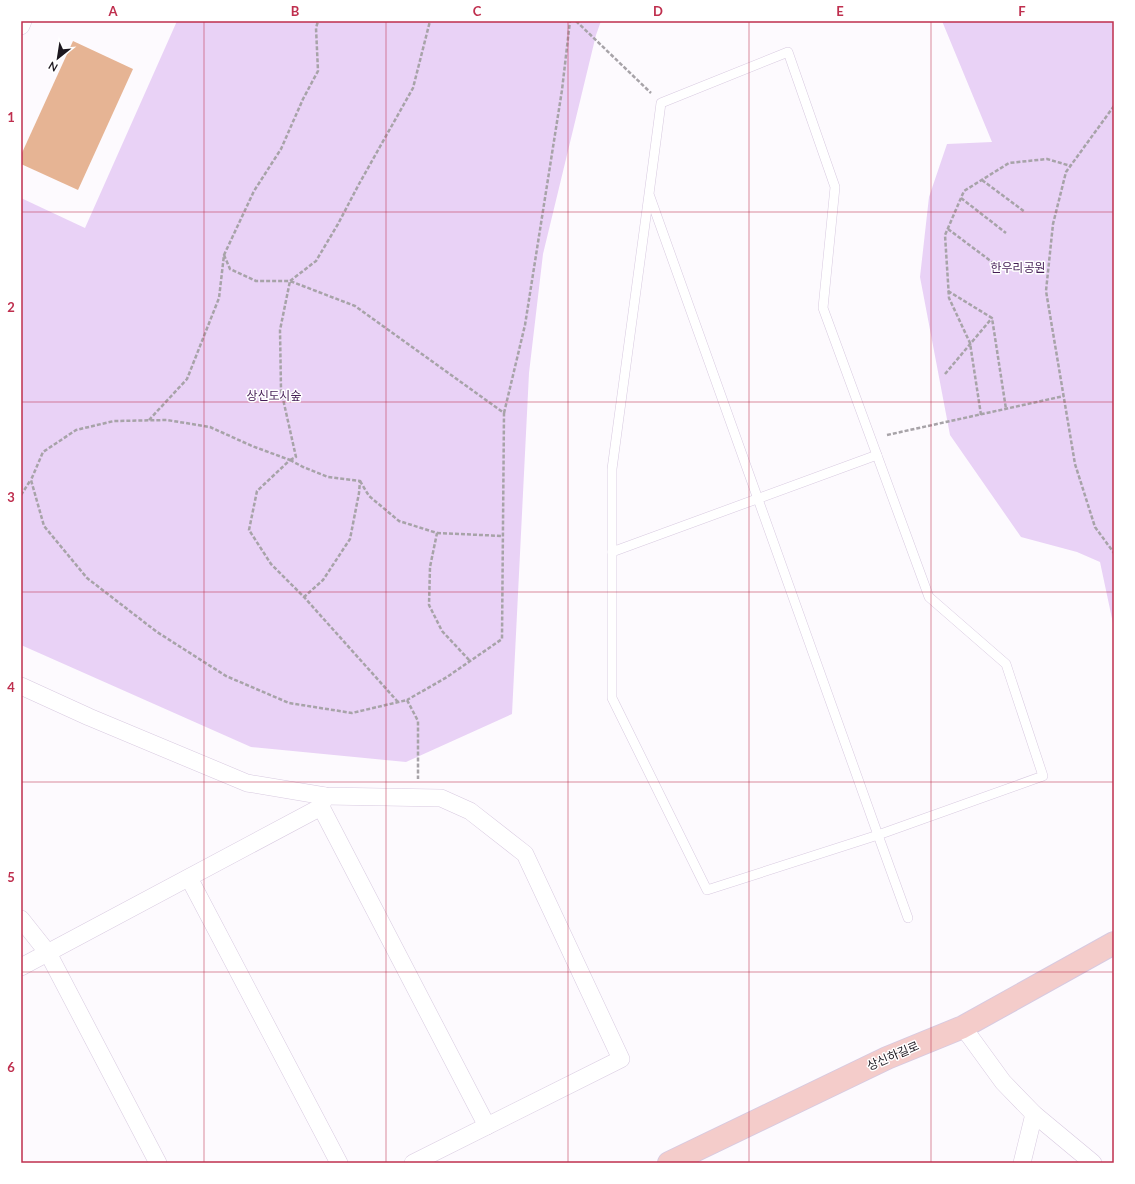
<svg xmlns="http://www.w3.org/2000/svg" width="1135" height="1184" font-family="Lato,'Noto Sans KR',sans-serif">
<rect width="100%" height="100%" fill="#fdfafe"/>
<g fill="#e9d2f6">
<polygon points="177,21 601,21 596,35 543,254 529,373 512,714 406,762 251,747 21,645 21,198 85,228"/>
<polygon points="942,21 1114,21 1114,628 1100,562 1077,552 1021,537 950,435 920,277 929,197 947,144 992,142"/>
</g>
<polygon fill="#e6b494" points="73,41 133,69 78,190 21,164 21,155"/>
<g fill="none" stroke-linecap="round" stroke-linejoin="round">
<g stroke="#d8cae0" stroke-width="10">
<g id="lane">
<polyline points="649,194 612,469 612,698 707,890 878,835 1043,776 1006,664 929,597 823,308 835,187 788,52 661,103 649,194 878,835 908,918"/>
<polyline points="612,552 877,455"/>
</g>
</g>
<g stroke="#d8cae0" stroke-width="18">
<g id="street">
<polyline points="21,26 23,21"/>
<polyline points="21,686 89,717 247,783 325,796 441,798 470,811 525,854 621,1059 413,1163"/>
<polyline points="321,807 487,1126"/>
<polyline points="189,878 339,1163"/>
<polyline points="21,919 48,953 158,1163"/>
<polyline points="21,967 321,807 325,796"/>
<polyline points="963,1027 1003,1082 1034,1114 1093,1163"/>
<polyline points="1022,1163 1034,1114"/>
</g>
</g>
<g stroke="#d8cae0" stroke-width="24">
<polyline id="secondary" points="669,1163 887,1058 963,1027 1114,943"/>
</g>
<g stroke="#a7a3a8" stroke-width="2.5" stroke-dasharray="4 2" stroke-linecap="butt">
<polyline points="576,21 651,93"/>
<polyline points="1114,106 1066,172 1053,224 1046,291 1075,464 1095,527 1114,553"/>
<polyline points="982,180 1025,212"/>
<polyline points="961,198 1006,233"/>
<polyline points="948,229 992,262"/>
<polyline points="224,255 230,269 256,281 290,281 316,261 338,224 359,184 413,88 430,21"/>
<polyline points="948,291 992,318 1006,409"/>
<polyline points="945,374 992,318"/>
<polyline points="504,413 525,325 562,90 570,21"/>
<polyline points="981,415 970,343 949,298 945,235 964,191 1009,163 1047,159 1071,166"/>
<polyline points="149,420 187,379 219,298 224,255 254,191 281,149 303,99 318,71 316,28 318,21"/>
<polyline points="887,435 1064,396"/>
<polyline points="290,460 296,457 281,390 280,330 290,281 355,306 504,413 502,639 447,677 407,700"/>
<polyline points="290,460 303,467 328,477 360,481 359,493 350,539 323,580 304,597"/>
<polyline points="360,481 369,496 399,521 437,533 430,567 429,605 442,631 470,661"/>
<polyline points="21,495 30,481"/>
<polyline points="437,533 503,536"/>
<polyline points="398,702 304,597 271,564 249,530 257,491 290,460 252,446 210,427 167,420 114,421 76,430 43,452 31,480 44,526 87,578 157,632 226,676 289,703 352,713 407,700 418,721 418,779"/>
</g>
<use href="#lane" stroke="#fff" stroke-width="9"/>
<use href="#street" stroke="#fff" stroke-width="17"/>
<use href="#secondary" stroke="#f4ccca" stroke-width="22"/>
</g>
<path fill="none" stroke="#bf2f4e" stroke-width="1" stroke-opacity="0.55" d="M204,21V1163M386,21V1163M568,21V1163M749,21V1163M931,21V1163M21,212H1114M21,402H1114M21,592H1114M21,782H1114M21,972H1114"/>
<g text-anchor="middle" stroke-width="3" stroke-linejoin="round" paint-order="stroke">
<g font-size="12" fill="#451e56" stroke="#fff">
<text x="1018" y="272">한우리공원</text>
<text x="274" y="400">상신도시숲</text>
</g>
<g font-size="12" fill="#1c171f" stroke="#fff">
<text transform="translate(893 1056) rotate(-23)" y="4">상신하길로</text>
</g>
</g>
<rect width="1135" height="1184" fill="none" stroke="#ffffff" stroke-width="44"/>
<g transform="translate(58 58) rotate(210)" stroke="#ffffff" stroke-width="3" paint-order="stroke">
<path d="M0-3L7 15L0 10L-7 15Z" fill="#1c171f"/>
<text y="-6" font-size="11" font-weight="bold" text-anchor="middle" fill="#1c171f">N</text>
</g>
<rect x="22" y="22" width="1091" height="1140" fill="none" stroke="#bf2f4e" stroke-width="1.5"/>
<g font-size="13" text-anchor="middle" font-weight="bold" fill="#bf2f4e">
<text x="113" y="16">A</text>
<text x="295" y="16">B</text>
<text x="477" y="16">C</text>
<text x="658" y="16">D</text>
<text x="840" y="16">E</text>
<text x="1022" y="16">F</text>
<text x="11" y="122">1</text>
<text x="11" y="312">2</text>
<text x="11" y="502">3</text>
<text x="11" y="692">4</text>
<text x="11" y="882">5</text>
<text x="11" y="1072">6</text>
</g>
</svg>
